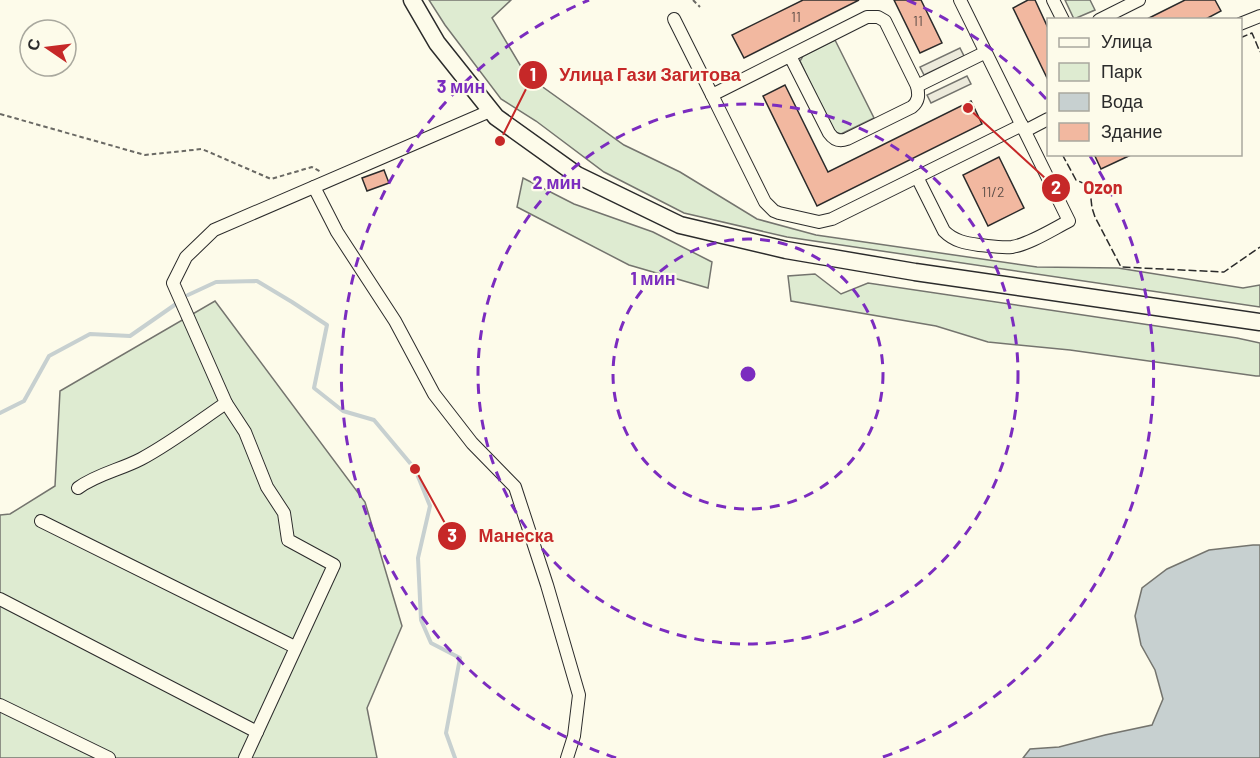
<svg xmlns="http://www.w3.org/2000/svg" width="1260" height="758" font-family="Barlow,sans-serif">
<rect width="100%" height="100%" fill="#fdfbea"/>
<g fill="#deebd1" stroke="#74746e" stroke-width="1.5">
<polygon points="429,0 511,0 492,18 526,75 624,145 680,172 757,219 816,235 1037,267 1118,268 1243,288 1260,285 1260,307 787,237 684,213 604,172 536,121 501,99 445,25"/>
<polygon points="1065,0 1090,0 1095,10 1074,19"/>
<polygon points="835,40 874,118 841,134 833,131 800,61 803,56"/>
<polygon points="523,178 574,204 653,232 712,262 708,288 629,265 517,207"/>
<polygon points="815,274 841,294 868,283 1237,338 1260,343 1260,376 1256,376 1070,350 988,342 936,326 791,301 788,276"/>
<polygon points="215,301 365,502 402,626 367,708 377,758 0,758 0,515 10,514 55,486 60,391"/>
</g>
<g fill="#eceadb" stroke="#74746e" stroke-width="1.5">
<polygon points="960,48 964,56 924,75 920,67"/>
<polygon points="967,76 971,84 931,103 927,95"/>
</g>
<polygon fill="#c7d0d0" stroke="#74746e" stroke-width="1.5" points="1253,545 1260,545 1260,758 1023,758 1030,749 1059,747 1105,735 1152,725 1163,699 1155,670 1141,645 1135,616 1142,588 1167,569 1209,550"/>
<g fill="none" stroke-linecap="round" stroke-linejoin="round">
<g stroke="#c7d0d0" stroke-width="4">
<polyline points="188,295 216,282 257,281 292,302 327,325 314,388 343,411 374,420 415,469 430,506 418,558 421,620 431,643 460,658 446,733 455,758"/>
<polyline points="0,413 24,401 49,356 90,334 130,336 176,304"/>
</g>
</g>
<g fill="#f2b8a0" stroke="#2b2b2b" stroke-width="1.5">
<polygon points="803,0 859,0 744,58 732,35"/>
<polygon points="894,0 921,0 942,43 920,53"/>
<polygon points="1028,0 1035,0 1048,28 1048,80 1013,8"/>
<polygon points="1185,0 1215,0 1221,11 1204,20 1145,20"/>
<polygon points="785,85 828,172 971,101 982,124 817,206 763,96"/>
<polygon points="1094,154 1133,154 1101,169"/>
<polygon points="999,157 1024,208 988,226 963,175"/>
<polygon points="384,170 389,183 367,191 362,178"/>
</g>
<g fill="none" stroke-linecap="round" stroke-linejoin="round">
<g stroke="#2b2b2b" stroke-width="14">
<g id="minor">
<polyline points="1053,0 1063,20"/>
<polyline points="674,19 712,95"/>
<polyline points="1099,20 1139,0"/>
<polyline points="1240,24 1260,16"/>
<path d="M790,56L829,133C834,140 839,142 847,139L912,107C919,101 919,95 917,86L885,21L878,17H867L712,95L765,202L774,211L779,213L819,222L832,219L1022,125"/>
<polyline points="917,86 986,52"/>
<polyline points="1025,131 1048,119"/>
<path d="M917,177L944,231C954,241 965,243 979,245C990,246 1001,248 1012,247C1030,244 1053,229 1069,221L960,0"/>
<polyline points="314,187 337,232 395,321 434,394 472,443 515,487 547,585 579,695 574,736 567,758"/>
<polyline points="226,403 245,432 267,487 284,513 288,540 334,565 245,758"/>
<path d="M78,488C97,474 120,470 141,459C171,443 198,422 226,403L173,283L186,257L214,230L490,111"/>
<polyline points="41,521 295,647"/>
<polyline points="0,599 257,732"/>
<polyline points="0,705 109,758"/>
</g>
</g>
<g stroke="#2b2b2b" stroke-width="19">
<polyline id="major" points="412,0 437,43 496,117 577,175 680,225 786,250 915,272 1260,322"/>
</g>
<g stroke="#6a6964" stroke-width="2" stroke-dasharray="4.5 3" stroke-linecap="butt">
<polyline points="693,0 700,7"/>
<polyline points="0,114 145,155 202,149 271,179 312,167 321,172"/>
</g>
<use href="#minor" stroke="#fdfbea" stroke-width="12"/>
<use href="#major" stroke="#fdfbea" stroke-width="16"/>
<g stroke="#2b2b2b" stroke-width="1.5" stroke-dasharray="8 3" stroke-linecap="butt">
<polyline points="1240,38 1252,33 1260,52"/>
<polyline points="1062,154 1076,180 1085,184 1091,199 1092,208 1095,217 1121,267 1224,272 1260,247"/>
</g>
</g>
<g fill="none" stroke="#7b2cbf" stroke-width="3" stroke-dasharray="10 8">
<circle cx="748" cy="374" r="135"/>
<circle cx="748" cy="374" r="270"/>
<path d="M616 758A406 406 0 0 1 589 0M907 0A406 406 0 0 1 1047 100M1090 156A406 406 0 0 1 880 758"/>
</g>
<g text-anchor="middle" stroke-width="4.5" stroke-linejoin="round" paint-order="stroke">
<g font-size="14" fill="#5d4e48">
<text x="796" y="22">11</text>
<text x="918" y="26">11</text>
<text x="993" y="197">11/2</text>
</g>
</g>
<circle cx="748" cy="374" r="9" fill="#7b2cbf" stroke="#fdfbea" stroke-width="3"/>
<g font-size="18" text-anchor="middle" font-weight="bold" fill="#7b2cbf" stroke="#fdfbea" stroke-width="4.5" stroke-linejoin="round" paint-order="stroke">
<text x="461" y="93">3 мин</text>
<text x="557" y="189">2 мин</text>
<text x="653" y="285">1 мин</text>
</g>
<path fill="none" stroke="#c62828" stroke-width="2" d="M500 141L533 75M968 108L1056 188M415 469L452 536"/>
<g fill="#c62828" stroke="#fdfbea" stroke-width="2">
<circle cx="500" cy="141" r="6"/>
<circle cx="968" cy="108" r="6"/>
<circle cx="415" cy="469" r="6"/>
<circle cx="533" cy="75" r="15"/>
<circle cx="1056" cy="188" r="15"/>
<circle cx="452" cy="536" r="15"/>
</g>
<g font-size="18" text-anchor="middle" font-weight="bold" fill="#fff">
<text x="533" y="81">1</text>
<text x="1056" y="194">2</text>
<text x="452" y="542">3</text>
</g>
<g font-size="18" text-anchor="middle" font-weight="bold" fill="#c62828" stroke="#fdfbea" stroke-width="4.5" stroke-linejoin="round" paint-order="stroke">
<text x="650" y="81">Улица Гази Загитова</text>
<text x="1103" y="194">Ozon</text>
<text x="516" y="542">Манеска</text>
</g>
<rect x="1047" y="18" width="195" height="138" fill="#fdfbea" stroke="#a9a89e" stroke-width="1.5"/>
<rect x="1059" y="38" width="30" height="9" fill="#fdfbea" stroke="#a9a89e" stroke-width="1.5"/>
<text x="1101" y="48" font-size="18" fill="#2b2b2b">Улица</text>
<rect x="1059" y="63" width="30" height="18" fill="#deebd1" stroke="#a9a89e" stroke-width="1.5"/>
<text x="1101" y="78" font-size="18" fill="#2b2b2b">Парк</text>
<rect x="1059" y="93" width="30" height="18" fill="#c7d0d0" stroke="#a9a89e" stroke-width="1.5"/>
<text x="1101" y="108" font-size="18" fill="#2b2b2b">Вода</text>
<rect x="1059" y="123" width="30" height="18" fill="#f2b8a0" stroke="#a9a89e" stroke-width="1.5"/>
<text x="1101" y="138" font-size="18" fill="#2b2b2b">Здание</text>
<g transform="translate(48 48) rotate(284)"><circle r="28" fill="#fdfbea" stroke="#a9a89e" stroke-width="1.5"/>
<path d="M0-4.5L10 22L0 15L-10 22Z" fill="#c62828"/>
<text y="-9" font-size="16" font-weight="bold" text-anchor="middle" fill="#2b2b2b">С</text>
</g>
</svg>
